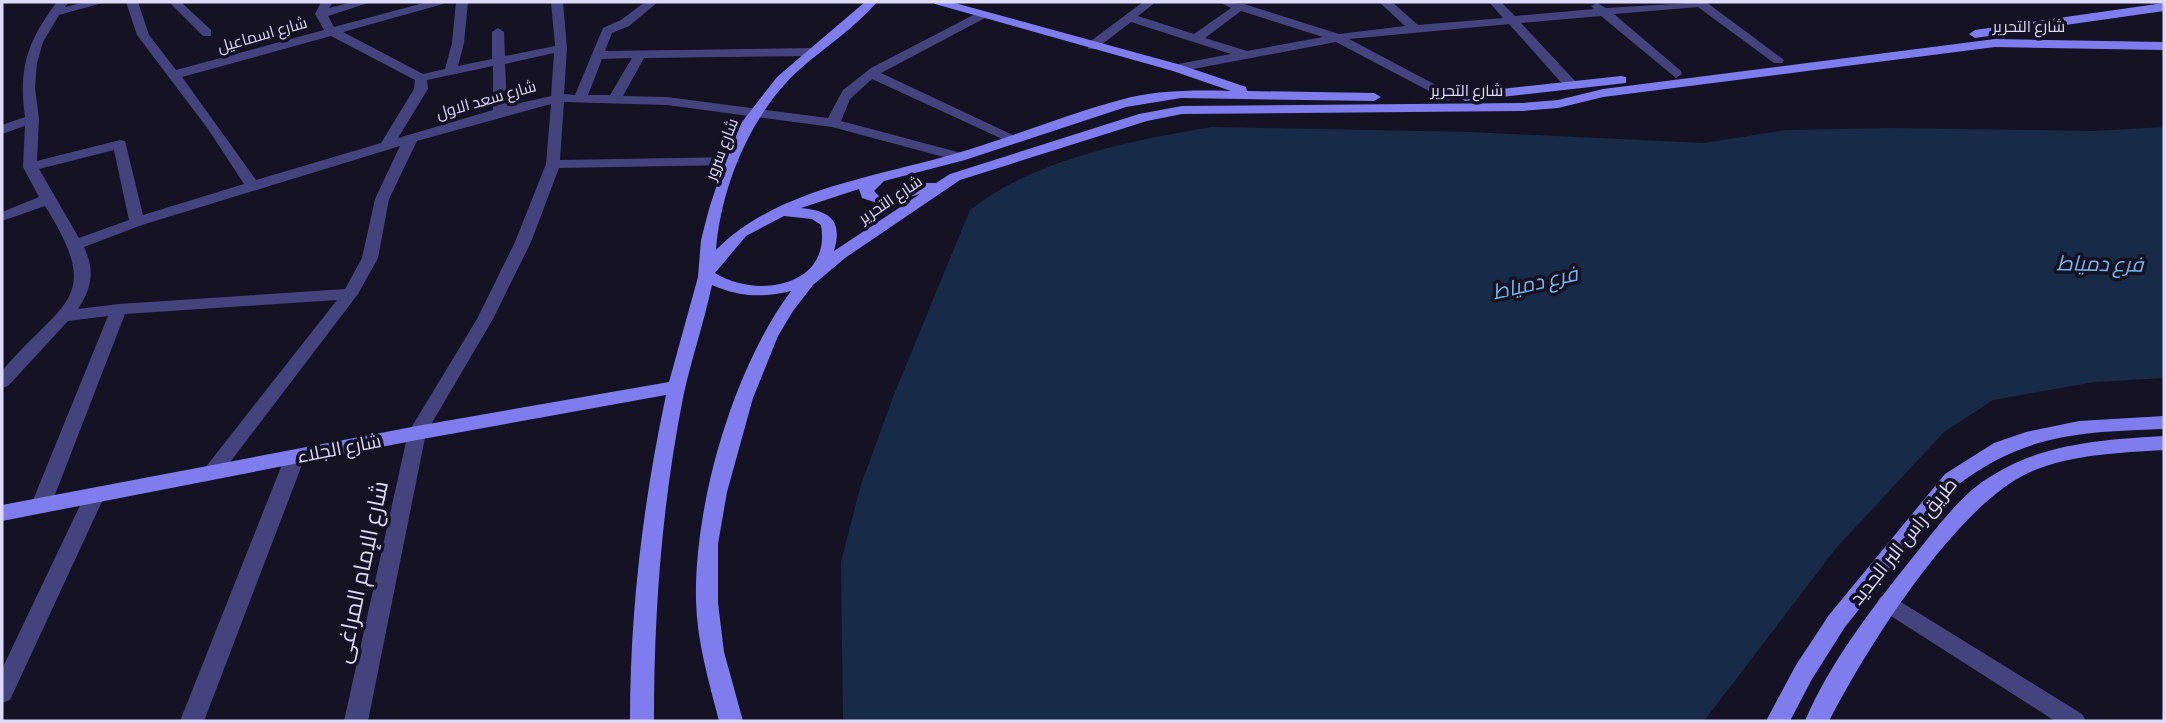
<svg xmlns="http://www.w3.org/2000/svg" width="2166" height="723" font-family="Barlow,Cairo,sans-serif">
<rect width="100%" height="100%" fill="#151224"/>
<path fill="#172b49" d="M1212,127L1470,132L1704,143L1786,130L1892,128L2093,131L2164,127V378L2095,382L1993,400L1944,432L1837,547L1704,721H843L841,562L860,488L893,397L970,210C1037,158 1130,141 1212,127Z"/>
<g fill="none" stroke-linecap="round" stroke-linejoin="round">
<g fill="#45437e" fill-rule="evenodd">
<path d="M57,2H69L65,7L86,2H106L59,15L43,42L37,63L35,88L39,119L37,161L120,140L125,141L143,215L244,184L208,129L137,35L126,2H138L149,35L176,70L324,30L315,14L321,2H333L329,8L353,2H371L328,16L334,27L427,2H445L443,4L343,32L423,74L445,69L452,43L456,2H468L464,43L458,66L492,59V32L498,28L504,32L505,56L555,46L551,2H563L567,48L564,94L575,95L603,28L621,20L645,2H658L629,26L612,33L605,51L812,48L818,52L812,56L644,58L623,96L667,97L828,118L843,90L871,68L981,11L985,12V18L881,73L1021,139L1019,142H1009L872,79L850,99L841,121L965,154V160H955L832,127L667,105L564,102L560,160L733,157L740,161L733,165L559,168L531,242L493,319L426,433L368,721H344L408,433L477,319L515,242L546,164L551,104L417,141L389,199L378,258L358,294L218,478H204L201,473L337,300L125,314L51,505L48,510L41,513L34,510L31,505L108,316L68,321L8,386L2,388V371C62,300 105,301 45,206L2,221V212L39,197L23,167L25,126L2,134V125L25,117C18,68 28,40 57,2ZM331,36L415,80L414,89L381,143L256,180L182,77ZM554,53L551,96L507,106L505,64ZM632,58L610,95H588L602,59ZM493,66V110L398,138L428,89L427,80ZM400,146L375,199L362,258L345,289L119,304L78,309C92,288 95,271 84,247L142,225ZM114,150L129,220L79,238L39,169Z"/>
<polygon points="169,2 181,2 211,30 211,36 203,36"/>
<path d="M1143,2H1156L1138,16L1194,34L1231,8L1219,2L1244,4L1339,34L1405,26L1379,2H1392L1418,25L1503,18L1489,2H1501L1515,16L1594,9L1591,6L1597,3L1606,8L1706,2L1784,60L1782,63H1774L1698,7L1614,14L1681,71L1682,74L1676,78L1601,16L1521,23L1576,82L1577,85L1571,89L1566,88L1509,24L1349,39L1453,94L1455,97L1448,101L1336,42L1177,72L1173,71V65L1231,54L1131,22L1096,49H1088V43ZM1241,11L1323,37L1247,51L1205,38Z"/>
<polygon points="295,450 302,452 305,457 204,721 180,721 285,457 288,452"/>
<polygon points="95,488 102,490 105,495 10,700 2,703 2,669 85,495 88,490"/>
<polygon points="1888,594 2082,714 2086,721 2055,721 1880,609 1877,603 1880,597"/>
</g>
<g fill="#7f7dee" fill-rule="evenodd">
<path d="M865,2H877C855,28 825,47 800,69C752,112 721,185 716,250C774,190 875,177 954,154C1010,138 1064,115 1120,100C1156,90 1194,90 1231,91L1173,71L935,4L933,2H951L1181,65L1246,87L1247,91L1374,93L1381,97L1374,101L1181,98L1126,107L965,160L884,181L874,191L879,196H889L924,183H936L950,174L1139,114L1182,106L1522,103L1558,100L1603,89L1995,39L2164,42V50L1995,47L1603,97L1558,108L1522,111L1182,114L1147,121L960,180L845,258L813,285L793,311L778,336L753,398L727,492L718,544V603L724,652L743,721H719C709,682 697,642 696,601C694,504 733,369 791,291C763,298 739,297 712,285C704,322 692,357 684,393C662,502 654,610 654,721H630C630,611 643,503 666,395L417,440L2,521V505L417,426L669,382L698,277L701,240L709,209L727,154L742,122L777,77ZM859,189L862,198L883,205L920,194L834,251C843,220 830,211 801,208ZM784,216L812,219L821,225C832,287 756,299 715,273L746,236Z"/>
<polygon points="2164,3 2164,11 1975,38 1969,34 1975,30"/>
<polygon points="1621,76 1626,77 1626,83 1465,101 1458,97 1465,93"/>
<path d="M2164,416V429C2083,432 2027,433 1959,484L1845,627L1812,679L1790,721H1766L1796,665L1829,615L1945,474L1994,443L2026,432L2079,421Z"/>
<path d="M2164,436V450C2119,453 2070,454 2028,473C1954,508 1866,649 1829,721H1805C1830,662 1873,607 1913,557C1932,534 1950,509 1973,489C1985,479 1999,471 2013,464C2060,442 2113,439 2164,436Z"/>
</g>
</g>
<g text-anchor="middle" stroke-width="7" stroke-linejoin="round" paint-order="stroke">
<g font-size="16" fill="#dedafa" stroke="#151224">
<text x="2029" y="32">شارع التحرير</text>
<text transform="translate(262 34) rotate(-16)" y="6">شارع اسماعيل</text>
<text x="1467" y="96">شارع التحرير</text>
<text transform="translate(486 99) rotate(-16)" y="6">شارع سعد الاول</text>
<text transform="translate(721 149) rotate(-69)" y="6">شارع سرور</text>
<text transform="translate(890 199) rotate(-34)" y="6">شارع التحرير</text>
</g>
<g font-size="19" fill="#dedafa" stroke="#151224">
<text transform="translate(339 448) rotate(-11)" y="7">شارع الجلاء</text>
<text transform="translate(1903 541) rotate(-51)" y="7">طريق راس البر الجديد</text>
</g>
<g font-size="21" font-style="italic" fill="#75b7ed" stroke="#151224">
<text transform="translate(2100 264) rotate(1)" y="7">فرع دمياط</text>
<text transform="translate(1535 283) rotate(-13)" y="7">فرع دمياط</text>
</g>
<g font-size="23" fill="#dedafa" stroke="#151224">
<text transform="translate(361 572) rotate(-78)" y="8">شارع الإمام المراغى</text>
</g>
</g>
<rect width="2166" height="723" fill="none" stroke="#dedafa" stroke-width="7"/>
</svg>
